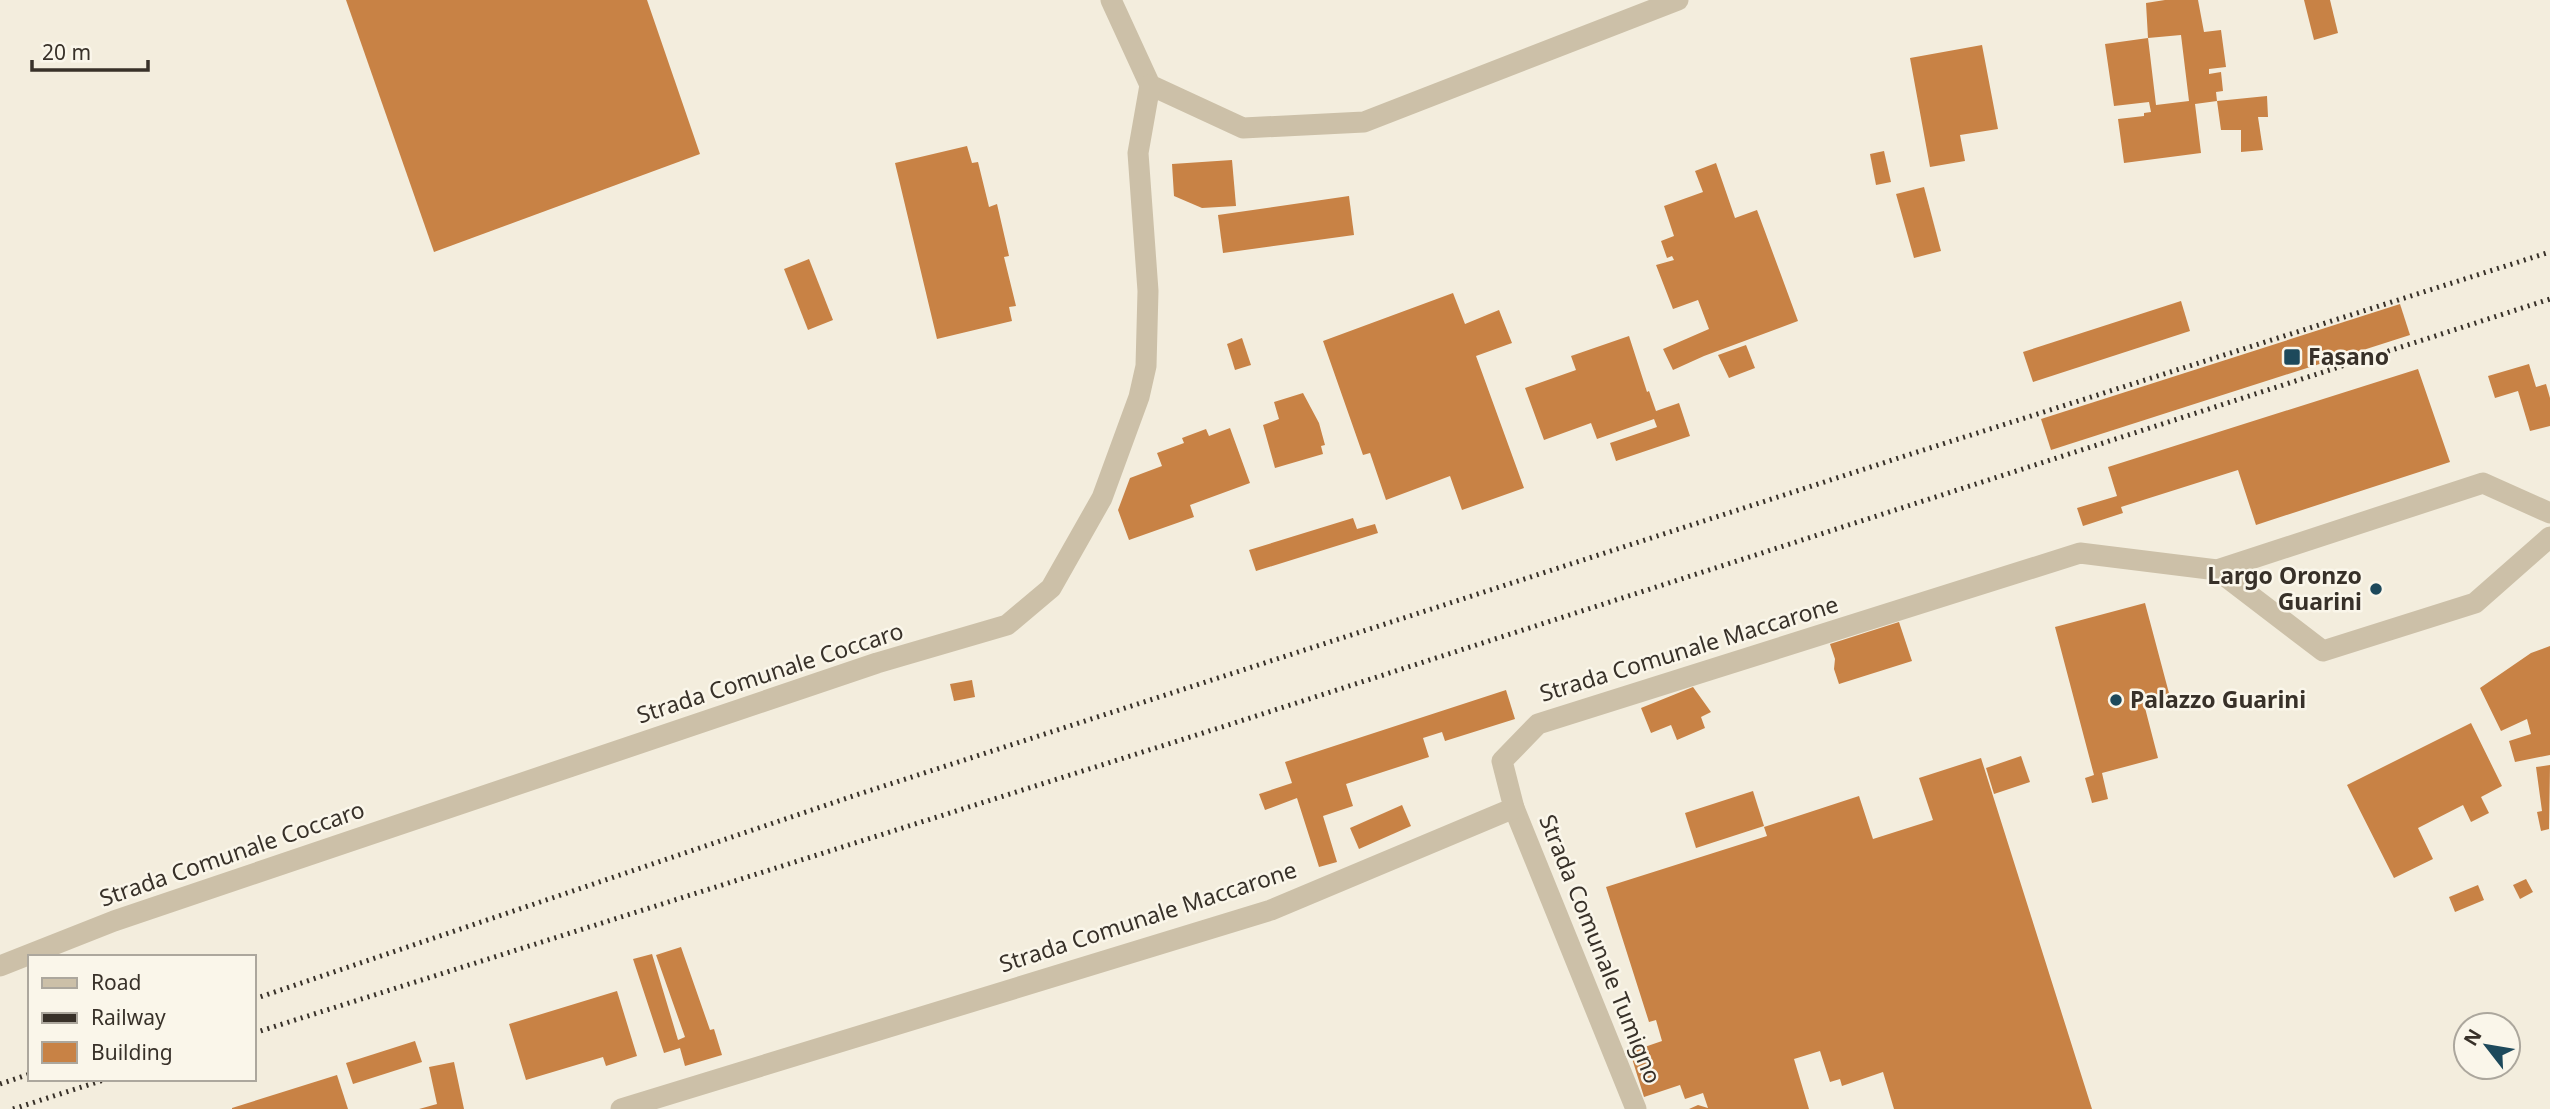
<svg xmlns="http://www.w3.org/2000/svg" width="2550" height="1109" font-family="'Noto Sans',sans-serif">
<rect width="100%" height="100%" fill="#f3eddd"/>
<g fill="#c88245" fill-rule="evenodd">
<polygon points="346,0 647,0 700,154 434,252"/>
<path d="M2165,0H2198L2204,32L2221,30L2226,67L2209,69V74L2221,72L2223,91L2216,92L2217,101L2195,104L2201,153L2124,163L2118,119L2144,116V113L2151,112L2149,102L2114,106L2105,44L2148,38L2146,3ZM2181,35L2189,101L2156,105L2148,38Z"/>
<polygon points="2304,0 2330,0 2338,33 2314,40"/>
<polygon points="1982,45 1998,129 1960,135 1965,161 1930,167 1910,58"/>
<polygon points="2267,96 2268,117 2258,117 2263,150 2241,152 2241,130 2221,130 2217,101"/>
<polygon points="967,146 972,163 978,162 989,207 997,204 1009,256 1004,257 1016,306 1009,307 1012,321 937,339 895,163"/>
<polygon points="1884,151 1891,182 1876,185 1870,154"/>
<polygon points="1232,160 1236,206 1202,208 1174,196 1172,164"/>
<polygon points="1716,163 1735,218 1757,210 1798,321 1704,356 1673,370 1663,349 1709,329 1698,300 1673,309 1656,265 1674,260 1672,256 1667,258 1661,241 1674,236 1664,206 1703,192 1695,171"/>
<polygon points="1924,187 1941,251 1914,258 1896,194"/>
<polygon points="1349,196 1354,235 1223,253 1218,215"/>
<polygon points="809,259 833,320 808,330 784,269"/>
<polygon points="1453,293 1465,324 1499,310 1512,343 1476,356 1524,488 1462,510 1450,476 1386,500 1370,453 1363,455 1323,341"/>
<polygon points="2181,301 2190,331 2033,382 2023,352"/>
<polygon points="2400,304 2410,335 2051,450 2041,419"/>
<polygon points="1629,336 1647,392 1649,391 1656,411 1679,403 1690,436 1616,461 1610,443 1657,427 1654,419 1597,439 1591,423 1544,440 1525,388 1576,370 1571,356"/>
<polygon points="1242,338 1251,365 1235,370 1227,344"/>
<polygon points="1746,345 1755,368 1729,378 1718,355"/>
<polygon points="2529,364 2536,387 2546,384 2550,398 2550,426 2530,431 2518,391 2495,398 2488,376"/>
<polygon points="2418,369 2450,462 2256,525 2238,470 2121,507 2123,513 2083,526 2077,508 2117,496 2108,467"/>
<polygon points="1303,393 1319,423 1325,445 1321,446 1323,454 1275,468 1263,425 1279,419 1274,402"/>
<polygon points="1230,428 1250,483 1190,505 1194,517 1129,540 1118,510 1130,478 1162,466 1157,453 1184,443 1182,438 1206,429 1209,436"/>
<polygon points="1353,518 1357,529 1375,524 1378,533 1256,571 1249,550"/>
<polygon points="2145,603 2170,697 2144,704 2158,758 2102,773 2108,799 2092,803 2085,778 2094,775 2055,627"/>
<polygon points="1899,622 1912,661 1839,684 1834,669 1835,659 1830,644"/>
<polygon points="2550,646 2550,755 2515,762 2509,741 2531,734 2527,719 2501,731 2480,688 2531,653"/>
<polygon points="972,680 975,697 954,701 950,684"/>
<polygon points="1693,687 1711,712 1701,717 1705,728 1677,740 1671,725 1651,733 1641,708"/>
<polygon points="1506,690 1515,719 1445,741 1442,732 1423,738 1429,757 1346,784 1353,806 1323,816 1337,862 1319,867 1297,798 1265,810 1259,794 1292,783 1285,762"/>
<polygon points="2471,723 2502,786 2481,797 2489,813 2471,822 2463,805 2418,828 2433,859 2394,878 2347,785"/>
<polygon points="2021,756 2030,782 1994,794 1986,768"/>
<polygon points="1981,758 2092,1109 1894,1109 1883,1072 1842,1086 1840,1079 1830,1082 1820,1051 1794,1059 1809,1109 1689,1109 1698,1105 1708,1108 1703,1093 1685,1099 1680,1085 1644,1097 1630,1052 1662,1041 1656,1020 1649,1022 1606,887 1767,836 1764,827 1859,796 1873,839 1933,820 1919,778"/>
<polygon points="2550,765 2549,829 2541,831 2537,812 2542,811 2536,767"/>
<polygon points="1753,791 1764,826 1696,848 1685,813"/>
<polygon points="1402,805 1411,826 1359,849 1350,828"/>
<polygon points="2526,879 2533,892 2520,899 2513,885"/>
<polygon points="2478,885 2484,900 2455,912 2449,897"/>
<polygon points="681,947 710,1030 714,1029 722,1055 685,1066 680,1048 664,1053 633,959 652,954 678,1040 685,1037 656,955"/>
<polygon points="617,991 637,1056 606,1066 603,1057 526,1080 509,1024"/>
<polygon points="415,1041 422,1062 353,1084 346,1063"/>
<polygon points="454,1062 464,1109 419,1109 437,1104 429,1067"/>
<polygon points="337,1075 348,1109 232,1109 232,1108"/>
</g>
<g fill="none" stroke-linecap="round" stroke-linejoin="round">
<g stroke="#ccc0a8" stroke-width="21">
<polyline points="1111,0 1150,85 1243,128 1364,122 1678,0"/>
<polyline points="2217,570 2323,651 2475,603 2550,537"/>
<polyline points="1514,808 1636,1109"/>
<polyline points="0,966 114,921 877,663 1007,625 1051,588 1102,498 1139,397 1146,366 1148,291 1138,153 1150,85"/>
<polyline points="621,1109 1271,910 1514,808 1502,761 1538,724 2080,553 2217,570 2483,483 2550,513"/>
</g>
<g stroke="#383129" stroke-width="5" stroke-dasharray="2 5" stroke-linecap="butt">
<polyline points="254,999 853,796 1914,453 2550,252"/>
<polyline points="254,1033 1225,726 2550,299"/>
<polyline points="0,1084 30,1074"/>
<polyline points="13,1109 107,1079"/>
</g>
</g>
<g fill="#1d495b" stroke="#faf6ea" stroke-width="2.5">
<rect x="2283" y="348" width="18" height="18" rx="3.5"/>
<circle cx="2376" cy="589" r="7"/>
<circle cx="2116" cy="700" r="7"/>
</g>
<g text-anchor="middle" stroke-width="5" stroke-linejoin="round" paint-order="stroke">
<g font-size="23" font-weight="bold" fill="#383129" stroke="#faf6ea" text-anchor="start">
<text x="2308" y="365">Fasano</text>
<text x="2362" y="584" text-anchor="end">Largo Oronzo<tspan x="2362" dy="26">Guarini</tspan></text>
<text x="2130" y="708">Palazzo Guarini</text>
</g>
<g font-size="23" fill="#383129" stroke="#faf6ea">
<text transform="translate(1689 649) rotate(-17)" y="8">Strada Comunale Maccarone</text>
<text transform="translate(770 673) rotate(-18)" y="8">Strada Comunale Coccaro</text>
<text transform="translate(232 854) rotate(-19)" y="8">Strada Comunale Coccaro</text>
<text transform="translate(1148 917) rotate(-18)" y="8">Strada Comunale Maccarone</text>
<text transform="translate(1600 949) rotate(68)" y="8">Strada Comunale Tumigno</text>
</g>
</g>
<rect x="28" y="955" width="228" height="126" fill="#faf6ea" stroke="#aca79d" stroke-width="2"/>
<rect x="42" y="978" width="35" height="10" fill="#ccc0a8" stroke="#aca79d" stroke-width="2"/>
<text x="91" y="990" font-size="21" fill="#383129">Road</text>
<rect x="42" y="1013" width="35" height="10" fill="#383129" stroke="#aca79d" stroke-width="2"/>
<text x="91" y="1025" font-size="21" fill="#383129">Railway</text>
<rect x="42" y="1042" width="35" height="21" fill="#c88245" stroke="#aca79d" stroke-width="2"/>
<text x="91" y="1060" font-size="21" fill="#383129">Building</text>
<g transform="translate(2487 1046) rotate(301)"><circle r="33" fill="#faf6ea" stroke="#aca79d" stroke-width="2"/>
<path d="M0-5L12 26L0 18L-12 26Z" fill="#1d495b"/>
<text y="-10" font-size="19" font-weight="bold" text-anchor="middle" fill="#383129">N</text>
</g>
<path d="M32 60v10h116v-10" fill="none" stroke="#383129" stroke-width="3.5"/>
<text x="42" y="60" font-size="21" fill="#383129" stroke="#faf6ea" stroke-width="5" paint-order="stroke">20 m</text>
</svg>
